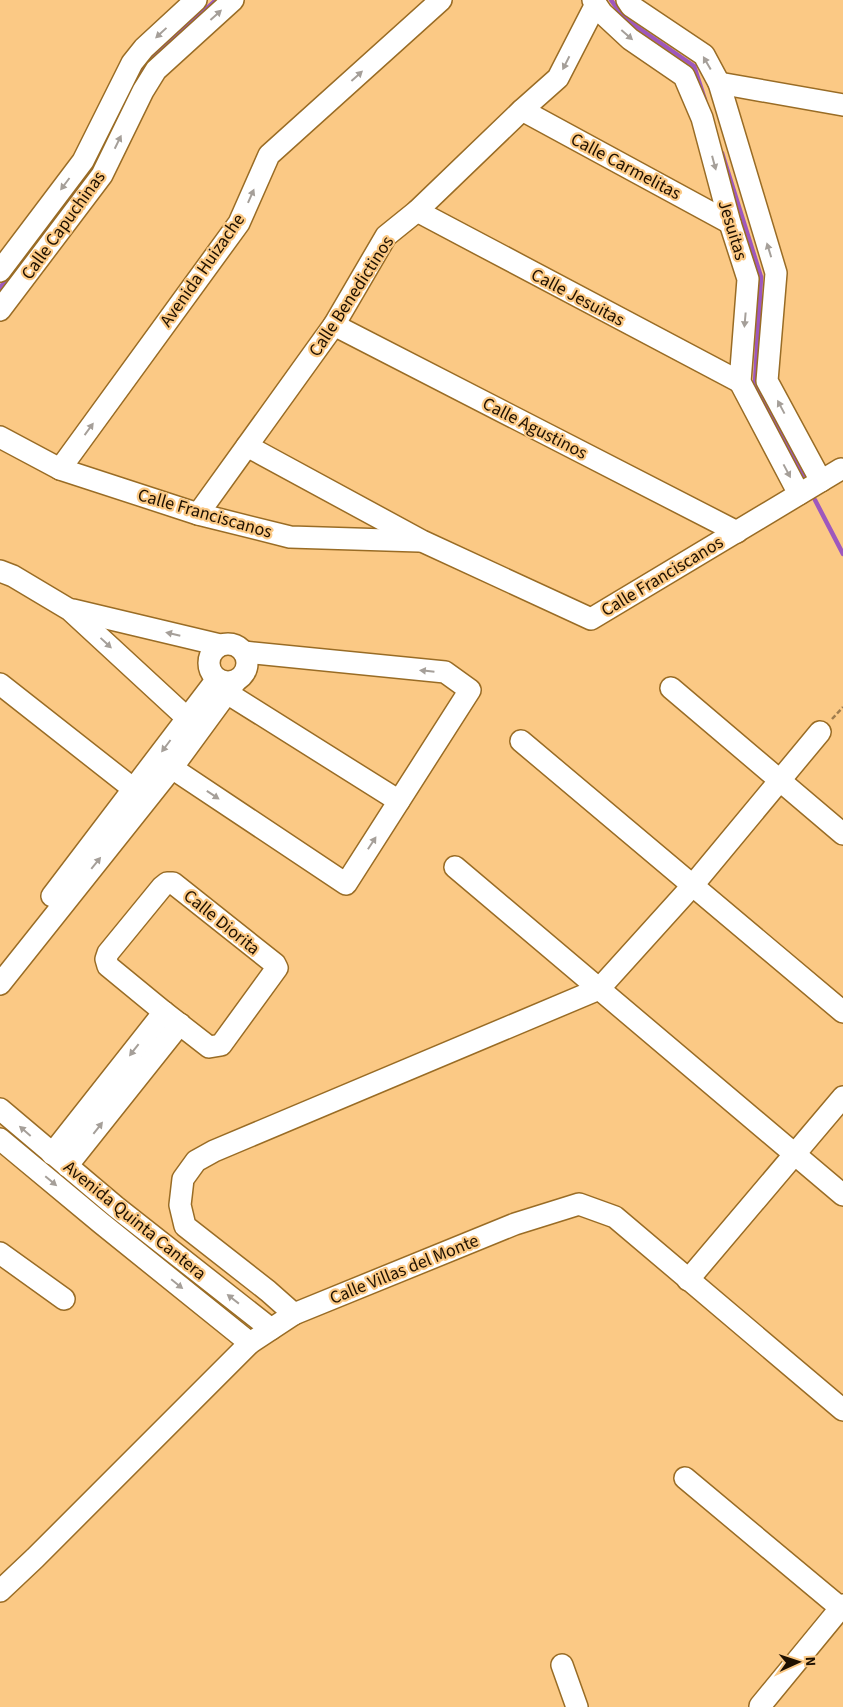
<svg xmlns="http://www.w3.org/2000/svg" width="843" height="1707" font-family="'Source Sans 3',sans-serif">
<rect width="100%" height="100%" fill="#fbc985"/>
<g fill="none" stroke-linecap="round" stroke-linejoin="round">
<g stroke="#9e58bd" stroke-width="4.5">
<polyline points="611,0 624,18 694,66 705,100"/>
<polyline points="131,92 143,66 216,0"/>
<polyline points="722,153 761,277 755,383 803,476"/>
<polyline points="18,265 96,165"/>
<polyline points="0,288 10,275"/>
<polyline points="815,500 843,554"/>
</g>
<g stroke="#996c25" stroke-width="24">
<g id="minor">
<polyline points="593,0 602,13 630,39 684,76 702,118 730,223 748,279 740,382 799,494"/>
<polyline points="627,0 631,6 704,55 719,83 776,273 767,381 821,481"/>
<polyline points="719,83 843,105"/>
<polyline points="522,110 730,223"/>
<polyline points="417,211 740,382"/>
<polyline points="0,271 83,161 132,63 144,48 196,0"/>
<polyline points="0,310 102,175 143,91 156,70 233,0"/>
<polyline points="334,325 737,532"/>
<polyline points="0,437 60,469 198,514 290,537 419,541"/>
<polyline points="247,446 422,541 591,619 841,469"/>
<polyline points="60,469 239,223 269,155 441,0"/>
<polyline points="198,514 334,325 386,236 417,211 522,110 558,78 596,4"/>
<polyline points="0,571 13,576 70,610 187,718"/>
<polyline points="73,610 220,645"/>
<circle cx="228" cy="663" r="19"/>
<polyline points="0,684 145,798"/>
<polyline points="671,688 843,834"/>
<polyline points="227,693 399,801"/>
<polyline points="521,741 843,1012"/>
<polyline points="172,768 346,884 470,690 445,672 244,652"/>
<polyline points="455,867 843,1195"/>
<polygon points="167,883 173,883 275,964 277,968 221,1045 209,1047 164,1012 108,966 106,959 108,953 162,887"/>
<polyline points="52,896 217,679"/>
<polyline points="0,984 172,768 235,682"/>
<polyline points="0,1109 116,1207 271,1329"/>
<polyline points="0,1139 101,1223 250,1343"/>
<polyline points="52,1154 164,1012"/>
<polyline points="67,1166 180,1024"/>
<polyline points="0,1253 64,1299"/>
<polyline points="688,1280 843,1097"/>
<polyline points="294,1314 268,1291 185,1226 180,1205 183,1179 196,1161 214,1151 599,989 693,885 820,732"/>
<polyline points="685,1478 843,1610"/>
<polyline points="0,1591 35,1558 250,1343 294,1314 515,1224 579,1204 615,1217 843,1410"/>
<polyline points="562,1665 577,1707"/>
<polyline points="760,1706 843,1605"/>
</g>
</g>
<polyline stroke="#9f7c4e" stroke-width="2.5" stroke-dasharray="5 2.5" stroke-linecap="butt" points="832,719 843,707"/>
<use href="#minor" stroke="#fff" stroke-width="21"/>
</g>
<defs><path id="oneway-solid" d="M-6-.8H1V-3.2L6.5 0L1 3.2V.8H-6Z" transform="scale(1.25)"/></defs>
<g fill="#a59f99">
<use href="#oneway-solid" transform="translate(216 15) rotate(-42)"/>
<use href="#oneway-solid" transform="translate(161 33) rotate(137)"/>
<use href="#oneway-solid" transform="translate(627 35) rotate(41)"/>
<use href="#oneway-solid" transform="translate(566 63) rotate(117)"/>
<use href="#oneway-solid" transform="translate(707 63) rotate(-120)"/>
<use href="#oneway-solid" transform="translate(357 76) rotate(-42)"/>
<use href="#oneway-solid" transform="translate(118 142) rotate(-64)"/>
<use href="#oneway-solid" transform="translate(714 163) rotate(75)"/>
<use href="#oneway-solid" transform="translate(65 184) rotate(127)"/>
<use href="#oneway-solid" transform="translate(251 196) rotate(-66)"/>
<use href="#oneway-solid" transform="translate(769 250) rotate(-107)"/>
<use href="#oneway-solid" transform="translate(745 320) rotate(95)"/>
<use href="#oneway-solid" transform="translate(781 407) rotate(-118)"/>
<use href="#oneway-solid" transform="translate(89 429) rotate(-54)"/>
<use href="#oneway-solid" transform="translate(787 471) rotate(62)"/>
<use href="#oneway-solid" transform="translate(173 634) rotate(-167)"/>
<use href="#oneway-solid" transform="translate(106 643) rotate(43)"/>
<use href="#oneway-solid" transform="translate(427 671) rotate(-174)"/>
<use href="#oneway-solid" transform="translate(166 746) rotate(127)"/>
<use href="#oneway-solid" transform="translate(213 795) rotate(34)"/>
<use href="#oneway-solid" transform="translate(372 843) rotate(-57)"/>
<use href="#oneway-solid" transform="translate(96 863) rotate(-51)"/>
<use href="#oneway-solid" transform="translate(134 1050) rotate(128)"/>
<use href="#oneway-solid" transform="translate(98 1128) rotate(-52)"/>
<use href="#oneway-solid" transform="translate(25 1131) rotate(-139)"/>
<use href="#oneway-solid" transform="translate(51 1181) rotate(40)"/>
<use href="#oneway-solid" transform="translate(177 1284) rotate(39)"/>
<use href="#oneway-solid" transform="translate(233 1299) rotate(-142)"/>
</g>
<g text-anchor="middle" stroke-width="4.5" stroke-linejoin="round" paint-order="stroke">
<g font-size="18" fill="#1e1000" stroke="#fbc985">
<text transform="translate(626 166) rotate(28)" y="6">Calle Carmelitas</text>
<text transform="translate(63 225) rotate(-54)" y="6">Calle Capuchinas</text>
<text transform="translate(733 230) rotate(73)" y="6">Jesuitas</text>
<text transform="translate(202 270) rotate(-55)" y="6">Avenida Huizache</text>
<text transform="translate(351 296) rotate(-57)" y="6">Calle Benedictinos</text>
<text transform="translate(578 297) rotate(28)" y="6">Calle Jesuitas</text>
<text transform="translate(535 428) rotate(27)" y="6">Calle Agustinos</text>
<text transform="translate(205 513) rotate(16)" y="6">Calle Franciscanos</text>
<text transform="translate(662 576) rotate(-31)" y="6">Calle Franciscanos</text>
<text transform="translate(222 922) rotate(39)" y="6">Calle Diorita</text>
<text transform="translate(135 1220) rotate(39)" y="6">Avenida Quinta Cantera</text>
<text transform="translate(404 1269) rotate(-22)" y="6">Calle Villas del Monte</text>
</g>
</g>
<g transform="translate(798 1662) rotate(87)" stroke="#fbc985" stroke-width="4" paint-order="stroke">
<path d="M0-4L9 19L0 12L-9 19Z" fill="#1e1000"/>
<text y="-8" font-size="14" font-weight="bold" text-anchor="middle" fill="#1e1000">N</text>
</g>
</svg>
